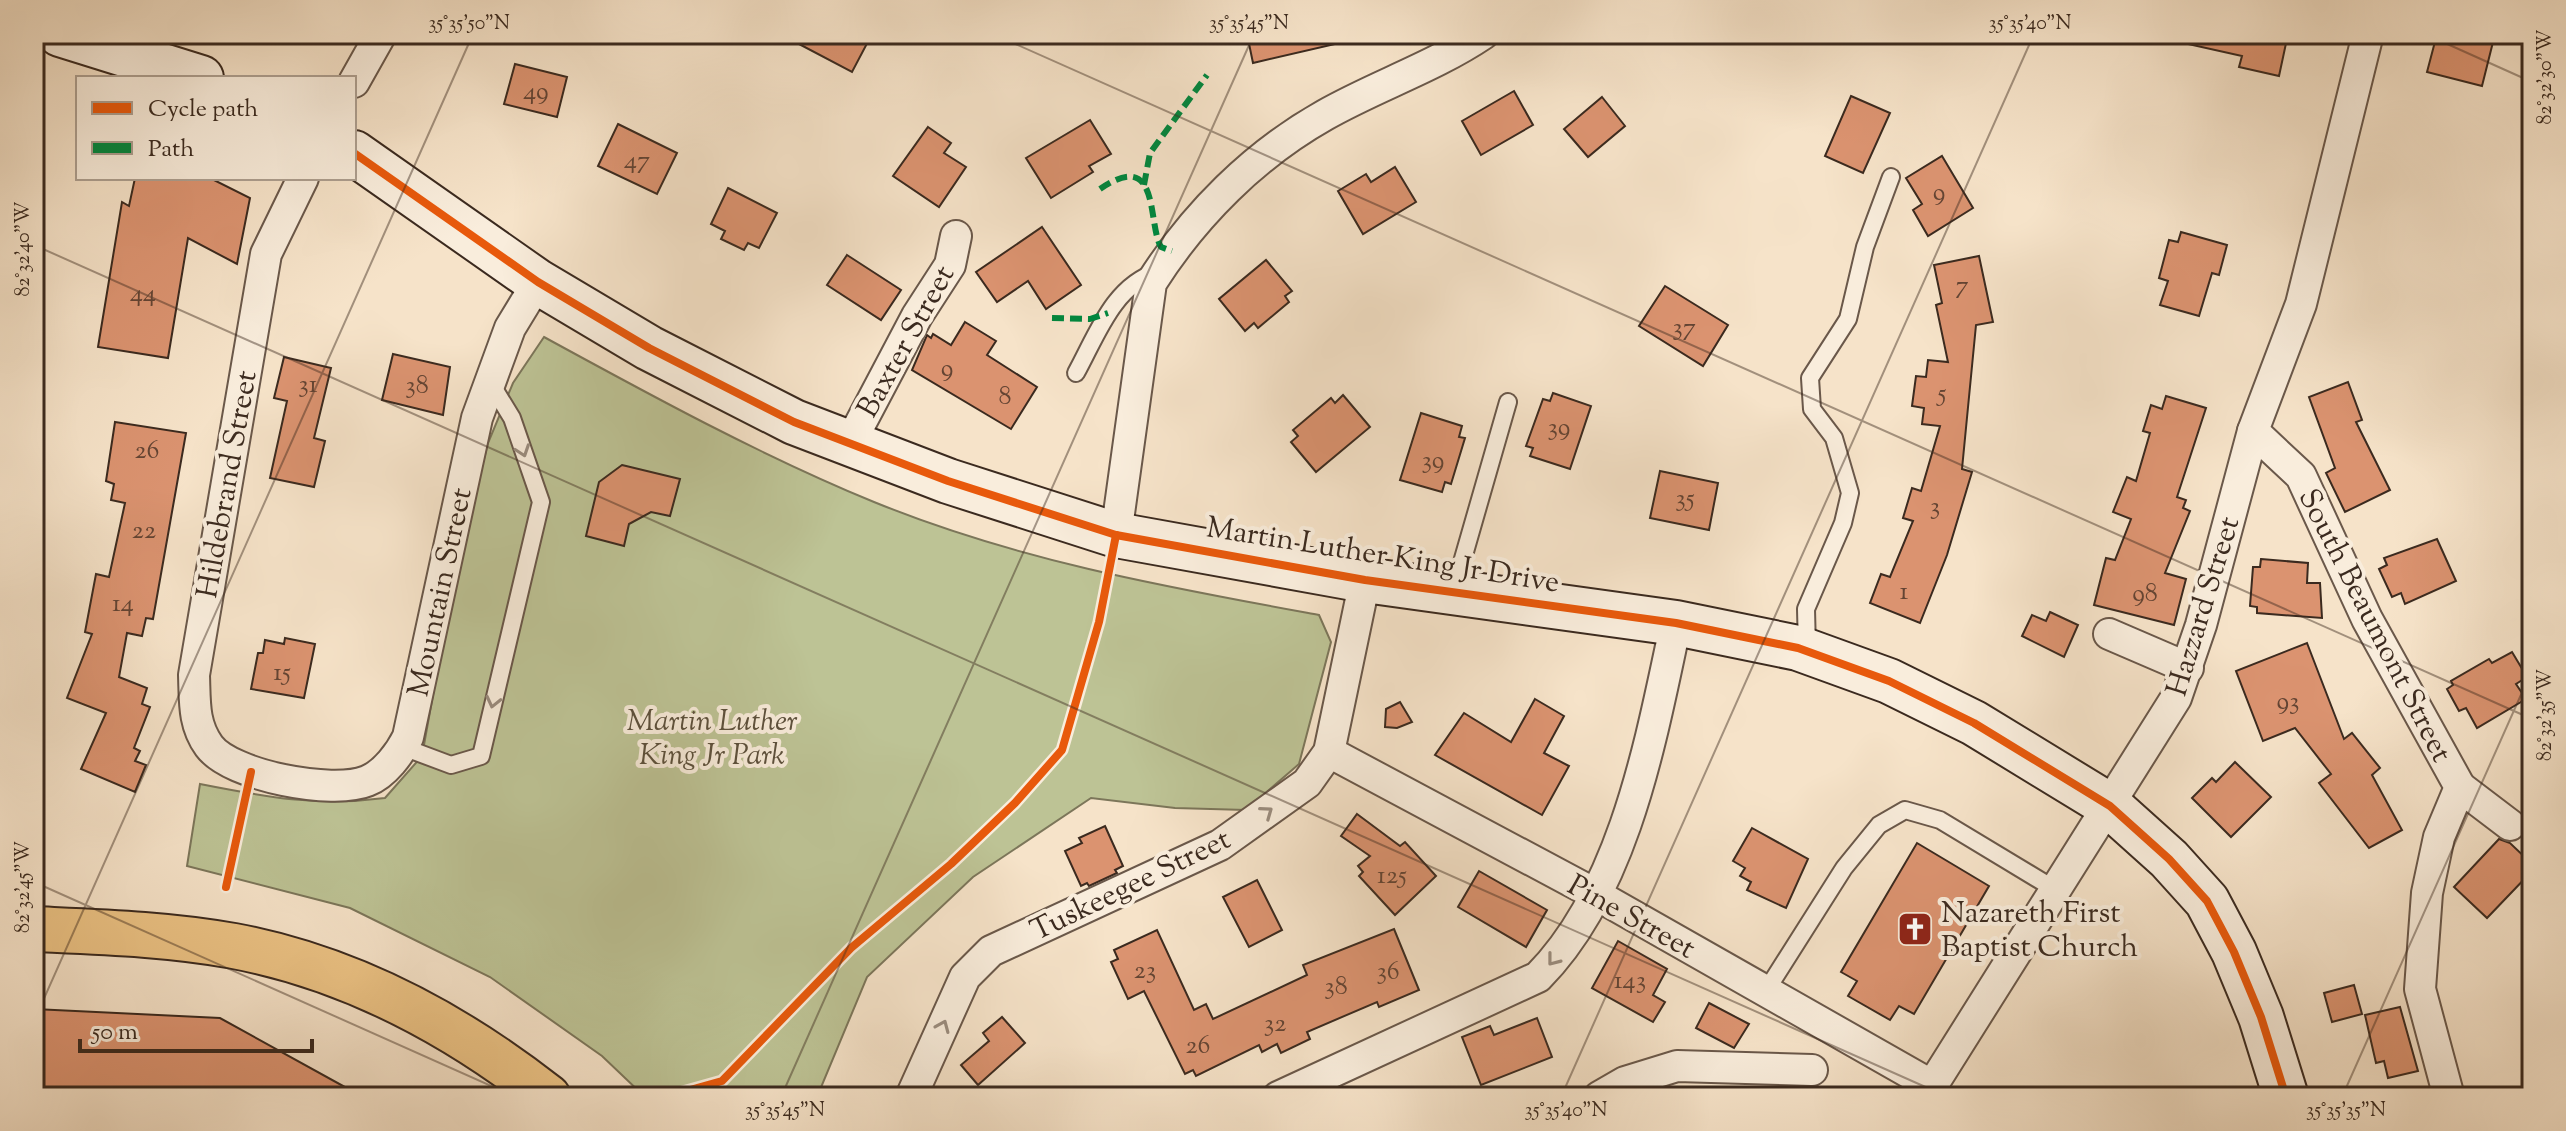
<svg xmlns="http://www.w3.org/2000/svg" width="2566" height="1131" font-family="'Sorts Mill Goudy',serif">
<rect width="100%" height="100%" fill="#f6e3c9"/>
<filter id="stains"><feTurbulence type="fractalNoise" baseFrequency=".0025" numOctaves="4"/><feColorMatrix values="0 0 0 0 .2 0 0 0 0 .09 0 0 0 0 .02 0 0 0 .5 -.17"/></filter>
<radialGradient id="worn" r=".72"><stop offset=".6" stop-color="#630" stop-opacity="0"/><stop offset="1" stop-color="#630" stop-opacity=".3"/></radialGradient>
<path fill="#bdc395" stroke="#7c765a" stroke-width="2" d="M544,337C652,396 760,455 874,502C1019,561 1166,587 1319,615L1331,642L1299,764L1246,810L1175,808L1091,798L973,877L867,977L817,1097H645L602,1056L490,977L350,908L187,866L200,784C266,797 317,807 385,798L422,756L454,578L488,443L513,383Z"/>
<g fill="#db9370" stroke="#3b2a1f" stroke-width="2">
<polygon points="780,34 872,34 852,72"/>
<polygon points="1247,34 1334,34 1335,44 1253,63"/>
<polygon points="2189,34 2288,34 2279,76 2239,67 2242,56 2188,44"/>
<polygon points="2437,34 2495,34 2482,86 2427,72"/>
<polygon points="515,64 567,77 557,117 504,104"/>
<polygon points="1514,91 1533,125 1481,155 1462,121"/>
<polygon points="1851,96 1890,113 1863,173 1825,156"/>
<polygon points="1602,97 1625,126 1588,157 1564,129"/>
<polygon points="1090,120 1111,154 1089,166 1093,172 1051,198 1026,158"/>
<polygon points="618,124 677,153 657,194 598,166"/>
<polygon points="928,127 951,143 944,153 966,167 939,207 893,176"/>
<polygon points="1942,156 1973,208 1928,236 1913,210 1922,204 1906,178"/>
<polygon points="1395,167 1416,202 1363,234 1338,191 1366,174 1371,182"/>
<polygon points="135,178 210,178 250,198 237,264 188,238 168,358 98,347 122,202 129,206"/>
<polygon points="728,188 777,213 759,248 748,243 744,250 721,239 725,231 711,224"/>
<polygon points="1042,227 1081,285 1046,309 1028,281 997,302 976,272"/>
<polygon points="2181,232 2227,245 2219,275 2212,273 2199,316 2160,305 2168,281 2159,278 2169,240 2178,242"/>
<polygon points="847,255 901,290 881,320 827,285"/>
<polygon points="1979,256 1993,322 1976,325 1962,469 1972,472 1947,555 1920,623 1870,603 1881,574 1890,577 1913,521 1903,518 1912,488 1921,491 1940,426 1922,424 1924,408 1912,406 1916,376 1926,377 1928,360 1948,362 1936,305 1942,303 1934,265"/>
<polygon points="1266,260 1292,291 1285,296 1289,302 1258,328 1254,323 1245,331 1219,299"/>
<polygon points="1665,286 1728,325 1703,366 1639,326"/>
<polygon points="965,322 996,341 987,355 1037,387 1011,429 912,370 927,335 931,338 933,334 951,345"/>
<polygon points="393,354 450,367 443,415 382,400"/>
<polygon points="284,357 331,368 314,438 325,441 314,487 270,478 287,401 274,398"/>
<polygon points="2348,382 2362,420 2356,422 2390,490 2345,512 2326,473 2335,468 2309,397"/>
<polygon points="1553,393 1591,406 1570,469 1530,456 1533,448 1526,446 1543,399 1550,401"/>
<polygon points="1343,395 1370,427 1316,472 1291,442 1298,436 1293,430 1331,398 1335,403"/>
<polygon points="2166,396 2206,408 2177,497 2186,500 2183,508 2190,511 2165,573 2186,579 2174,625 2094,605 2106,558 2115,560 2131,519 2113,512 2127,477 2136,481 2150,433 2143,431 2151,405 2162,409"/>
<polygon points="1421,413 1462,426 1459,437 1465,438 1451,484 1445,482 1442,492 1400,480"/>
<polygon points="115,422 186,433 153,619 146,618 142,636 127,633 119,677 147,688 142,704 150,707 134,748 140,751 135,761 146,765 135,792 81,769 106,713 67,698 92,634 85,632 96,574 109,577 125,503 111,500 114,484 106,481"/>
<polygon points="622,465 680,479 670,516 651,512 629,524 624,546 586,536 599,482"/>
<polygon points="1660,471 1718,483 1709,530 1650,518"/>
<polygon points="2437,539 2456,581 2405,604 2401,593 2392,597 2379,569 2387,565 2384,558"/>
<polygon points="2261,559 2308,563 2307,583 2320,583 2322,618 2257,613 2257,607 2250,606 2253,567 2260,567"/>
<polygon points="2050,612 2078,625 2064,657 2022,636 2032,615 2046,621"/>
<polygon points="285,638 315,644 304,698 251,689 258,653 263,653 265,640 284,644"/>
<polygon points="2307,643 2344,739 2352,733 2380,768 2372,775 2402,830 2369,848 2319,783 2331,774 2295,728 2263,741 2236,671"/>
<polygon points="2512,652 2527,677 2516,684 2526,699 2477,728 2466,708 2459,711 2447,689 2453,685 2451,681 2489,659 2492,663"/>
<polygon points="1535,699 1564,716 1544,753 1569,766 1542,815 1435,755 1464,713 1511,742"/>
<polygon points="1400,702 1412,722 1397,728 1385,727 1386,709"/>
<polygon points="2235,762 2271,797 2231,837 2192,798 2212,778 2216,782"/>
<polygon points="1357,814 1400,846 1405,842 1436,876 1395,915 1359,876 1363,872 1358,866 1370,856 1341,836"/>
<polygon points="1105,826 1123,866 1115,870 1117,873 1089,886 1087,883 1081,886 1065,851 1082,843 1079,838"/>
<polygon points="1752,828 1808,859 1786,908 1747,890 1751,882 1740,876 1745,868 1733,861"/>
<polygon points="2499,839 2510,843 2532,864 2532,871 2487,918 2454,887"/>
<polygon points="1917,843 1989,886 1914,1014 1899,1006 1890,1020 1848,996 1857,981 1841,972"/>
<polygon points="1479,871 1547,910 1526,947 1458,907"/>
<polygon points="1257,880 1282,930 1249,947 1223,897"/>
<polygon points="1394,929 1419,990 1379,1007 1377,1002 1307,1032 1310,1039 1281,1053 1277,1044 1262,1052 1259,1045 1196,1076 1193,1070 1185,1074 1144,991 1128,999 1111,962 1118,959 1114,950 1157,930 1194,1010 1206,1004 1213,1019 1307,975 1303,965"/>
<polygon points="1618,941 1667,969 1653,995 1665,1002 1653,1022 1592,988"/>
<polygon points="2354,985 2362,1014 2332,1022 2324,993"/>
<polygon points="1709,1003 1749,1024 1734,1048 1696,1028"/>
<polygon points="2400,1007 2418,1071 2388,1078 2384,1061 2376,1063 2365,1015"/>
<polygon points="34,1009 220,1018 363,1097 34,1097"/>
<polygon points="1002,1017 1025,1043 978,1085 961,1065 989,1041 983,1033"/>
<polygon points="1537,1018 1552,1057 1481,1085 1462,1037 1490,1026 1494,1035"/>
</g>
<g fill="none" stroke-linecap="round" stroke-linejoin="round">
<g stroke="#6a584a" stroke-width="20">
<g id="lane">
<path d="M1076,373C1097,335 1113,286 1157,272"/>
<polyline points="1454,590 1508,402"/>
<polyline points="1807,649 1806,609 1843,523 1850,493 1834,438 1812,409 1810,378 1848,319 1865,247 1891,177"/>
<polyline points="403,747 451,765 481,756 541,502 512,418 490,382"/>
<polyline points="1766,991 1844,868 1879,825 1905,810 1940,820 2056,890"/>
</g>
</g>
<g stroke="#6a584a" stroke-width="34">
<g id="street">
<polyline points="2368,34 2301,304 2253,431 2301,476 2367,619 2460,787 2439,837 2427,893 2420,989 2449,1097"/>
<polyline points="354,82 381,34"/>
<path d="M303,178L266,254L194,675C195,701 193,724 209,746C231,776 333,795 367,781C385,774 400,753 408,737L477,418L510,328L538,282"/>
<polyline points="849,445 917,316 950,265 956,236"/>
<path d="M1116,535L1151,283C1194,215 1254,155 1325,115C1376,86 1434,67 1483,34"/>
<polyline points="2109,634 2188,668"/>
<polyline points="1329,752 1595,894 1931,1085 1938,1097"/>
<polyline points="2460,787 2510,825"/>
<polyline points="911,1097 965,977 991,951 1220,845 1307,783 1329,752 1365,580"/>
<path d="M1278,1097L1538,977C1625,889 1651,739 1676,623"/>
<polyline points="1599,1097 1625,1082 1677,1066 1812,1070"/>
<polyline points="1925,1097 2176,698 2201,625 2253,431"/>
</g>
</g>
<g stroke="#3b2a1f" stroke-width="48">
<g id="secondary">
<polyline points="60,34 201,78"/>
<polyline points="354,153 538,282 649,348 794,422 948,481 1116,535 1365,580 1676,623 1798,648 1889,681 1974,723 2110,806 2169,859 2207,901 2234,952 2261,1017 2286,1097"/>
</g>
</g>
<g stroke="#3b2a1f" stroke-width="48">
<path id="primary" d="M34,929C100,932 168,934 234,946C351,968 455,1024 548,1097"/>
</g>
<use href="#lane" stroke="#f9eddc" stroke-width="16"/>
<use href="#street" stroke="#f9eddc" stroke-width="30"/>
<use href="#secondary" stroke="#f9eddc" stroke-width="44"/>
<use href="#primary" stroke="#ebc284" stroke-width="44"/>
<g stroke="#00873e" stroke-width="6" stroke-dasharray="12 6" stroke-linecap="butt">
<polyline points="1144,185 1150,153 1207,75"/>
<path d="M1100,189C1161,147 1147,223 1161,247L1172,251"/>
<polyline points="1052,318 1090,319 1108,313"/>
</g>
<g stroke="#f9eddc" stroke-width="13">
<g id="cycleway">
<polyline points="354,153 538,282 649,348 794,422 948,481 1116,535 1365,580 1676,623 1798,648 1889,681 1974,723 2110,806 2169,859 2207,901 2234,952 2261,1017 2286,1097"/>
<polyline points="226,887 251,772"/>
<polyline points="665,1097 722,1081 851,948 951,864 1015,803 1062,750 1099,622 1116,535"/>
</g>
</g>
<use href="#cycleway" stroke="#e8590c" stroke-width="8"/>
</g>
<defs><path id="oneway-chevron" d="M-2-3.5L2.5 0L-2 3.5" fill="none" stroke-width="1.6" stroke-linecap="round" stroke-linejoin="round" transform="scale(2)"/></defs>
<g stroke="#9a8c7e">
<use href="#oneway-chevron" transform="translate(523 451) rotate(71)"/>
<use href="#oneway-chevron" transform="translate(493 702) rotate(103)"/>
<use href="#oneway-chevron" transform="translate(1267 812) rotate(-36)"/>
<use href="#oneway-chevron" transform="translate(1553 960) rotate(128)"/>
<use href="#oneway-chevron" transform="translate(943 1026) rotate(-67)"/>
</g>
<path fill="none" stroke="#3b2a1f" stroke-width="2" stroke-opacity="0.45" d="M993,34L2532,719M2425,34L2532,82M34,245L1948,1097M34,882L516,1097M34,1021L473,34M781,1097L1254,34M1561,1097L2034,34M2342,1097L2532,670"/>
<defs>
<g id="church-square" transform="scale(1.8)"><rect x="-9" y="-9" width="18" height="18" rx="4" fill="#8f2418" stroke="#f9eddc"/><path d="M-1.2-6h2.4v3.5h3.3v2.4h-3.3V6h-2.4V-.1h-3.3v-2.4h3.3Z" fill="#fff"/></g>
</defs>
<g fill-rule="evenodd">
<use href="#church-square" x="1915" y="929"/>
</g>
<g text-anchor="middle" stroke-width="8" stroke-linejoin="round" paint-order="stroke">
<g font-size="26" fill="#634433">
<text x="536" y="99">49</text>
<text x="637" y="168">47</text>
<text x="1939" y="200">9</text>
<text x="1962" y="293">7</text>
<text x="143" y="301">44</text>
<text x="1684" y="335">37</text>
<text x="947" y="376">9</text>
<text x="308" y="392">31</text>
<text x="417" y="393">38</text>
<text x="1942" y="401">5</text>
<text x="1005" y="404">8</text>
<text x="1559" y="435">39</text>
<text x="147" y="458">26</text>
<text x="1433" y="468">39</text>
<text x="1685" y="506">35</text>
<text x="1935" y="514">3</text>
<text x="144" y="538">22</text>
<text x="1904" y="599">1</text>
<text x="2145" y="601">98</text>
<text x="123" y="611">14</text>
<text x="282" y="680">15</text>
<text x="2288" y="709">93</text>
<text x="1392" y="883">125</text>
<text x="1145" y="978">23</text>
<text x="1388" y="979">36</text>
<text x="1630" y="988">143</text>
<text x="1336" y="994">38</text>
<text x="1275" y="1031">32</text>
<text x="1198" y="1053">26</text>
</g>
<g font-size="30" fill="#3b2a1f" stroke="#f9eddc">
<text transform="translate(905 341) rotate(-61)" y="10">Baxter Street</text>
<text transform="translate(226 484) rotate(-80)" y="10">Hildebrand Street</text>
<text transform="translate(1383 554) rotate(9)" y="10">Martin Luther King Jr Drive</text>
<text transform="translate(439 592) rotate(-78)" y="10">Mountain Street</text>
<text transform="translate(2202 606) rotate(-73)" y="10">Hazzard Street</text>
<text transform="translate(2376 625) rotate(63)" y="10">South Beaumont Street</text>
<text transform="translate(1130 884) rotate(-26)" y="10">Tuskeegee Street</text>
<text transform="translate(1632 916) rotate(29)" y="10">Pine Street</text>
</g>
<g font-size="30" font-style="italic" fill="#5c503c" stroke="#f9eddc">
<text x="712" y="730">Martin Luther<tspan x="712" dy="34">King Jr Park</tspan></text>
</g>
<g font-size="30" fill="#3b2a1f" stroke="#f9eddc" text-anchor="start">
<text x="1941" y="922">Nazareth First<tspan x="1941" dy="34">Baptist Church</tspan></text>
</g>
</g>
<rect width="2566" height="1131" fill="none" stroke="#f6e3c9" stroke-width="88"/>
<rect x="76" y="76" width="280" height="104" fill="#f9eddc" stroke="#ad9f90" stroke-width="2"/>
<rect x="92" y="102" width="40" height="12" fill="#e8590c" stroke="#ad9f90" stroke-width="2"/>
<text x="148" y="116" font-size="24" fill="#3b2a1f">Cycle path</text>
<rect x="92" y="142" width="40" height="12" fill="#00873e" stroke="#ad9f90" stroke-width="2"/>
<text x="148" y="156" font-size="24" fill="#3b2a1f">Path</text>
<path d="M80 1039v12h232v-12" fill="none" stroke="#3b2a1f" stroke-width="4"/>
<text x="92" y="1039" font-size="24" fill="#3b2a1f" stroke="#f9eddc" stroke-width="6" paint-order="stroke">50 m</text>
<rect x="44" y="44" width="2478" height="1043" fill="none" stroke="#3b2a1f" stroke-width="3"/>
<g font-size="20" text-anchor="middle" fill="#3b2a1f">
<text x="469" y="29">35°35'50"N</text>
<text x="1249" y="29">35°35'45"N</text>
<text x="2030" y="29">35°35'40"N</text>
<text transform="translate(2544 77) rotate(-90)" y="7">82°32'30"W</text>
<text transform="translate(22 249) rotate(-90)" y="7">82°32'40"W</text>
<text transform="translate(2544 715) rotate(-90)" y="7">82°32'35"W</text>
<text transform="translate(22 887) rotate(-90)" y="7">82°32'45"W</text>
<text x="785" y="1116">35°35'45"N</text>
<text x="1566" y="1116">35°35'40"N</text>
<text x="2346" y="1116">35°35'35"N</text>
</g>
<rect width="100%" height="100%" filter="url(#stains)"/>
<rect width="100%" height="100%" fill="url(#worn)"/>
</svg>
